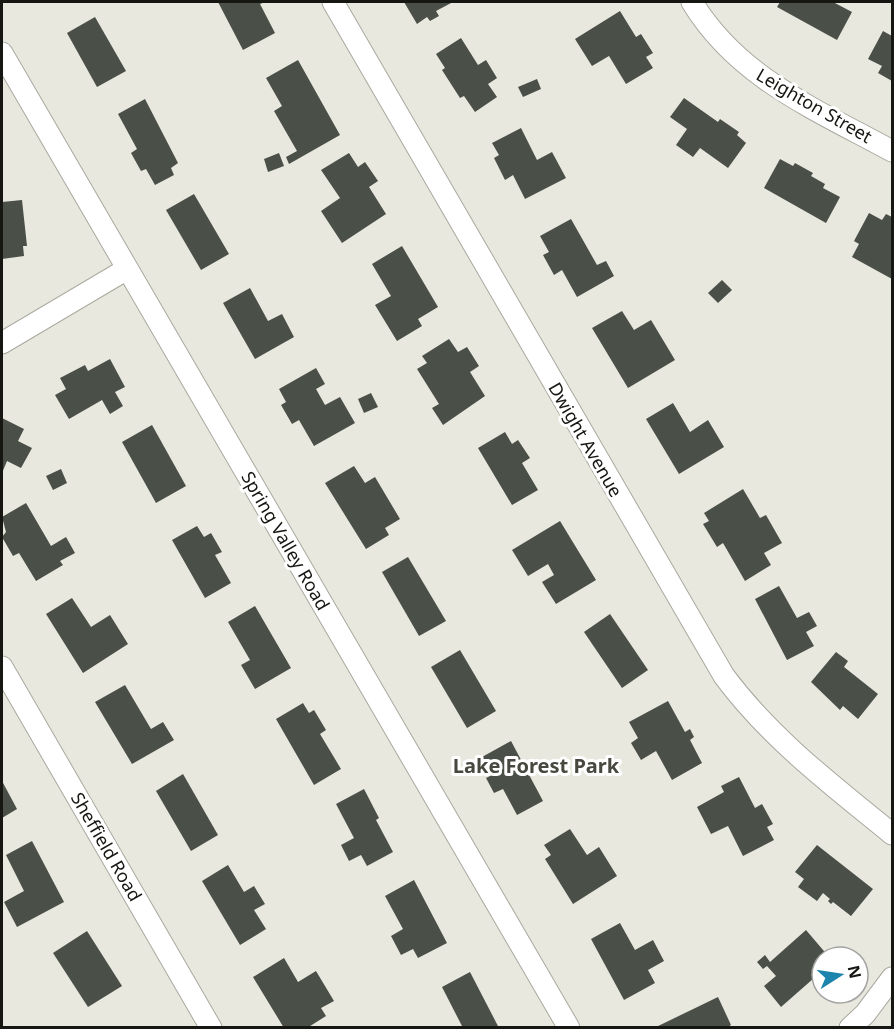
<svg xmlns="http://www.w3.org/2000/svg" width="894" height="1029" font-family="'Noto Sans',sans-serif">
<rect width="100%" height="100%" fill="#e8e8df"/>
<g fill="#4a4f47">
<polygon points="218,2 265,2 260,4 275,33 243,50"/>
<polygon points="404,2 453,2 436,11 439,16 430,21 427,17 417,24"/>
<polygon points="780,2 833,2 852,12 837,40 777,7"/>
<polygon points="620,11 636,37 641,34 653,53 646,57 653,68 626,84 609,56 592,66 575,39"/>
<polygon points="95,17 126,71 97,87 67,33"/>
<polygon points="883,31 892,36 892,81 878,73 882,66 868,59"/>
<polygon points="461,38 478,65 486,60 497,78 488,84 497,97 475,112 464,96 460,98 442,70 445,68 436,54"/>
<polygon points="298,60 340,135 289,164 286,157 297,151 274,111 282,106 266,78"/>
<polygon points="537,79 541,89 523,97 518,87"/>
<polygon points="684,98 718,122 720,119 739,132 737,135 746,143 728,168 700,148 693,157 676,145 687,129 670,117"/>
<polygon points="145,99 178,163 171,168 174,175 155,185 146,169 141,171 131,153 137,149 118,114"/>
<polygon points="521,128 537,160 552,152 566,178 525,199 513,175 505,180 494,158 499,155 492,143"/>
<polygon points="279,153 284,166 268,172 264,159"/>
<polygon points="349,153 358,167 365,162 378,181 369,187 386,214 342,243 321,211 340,198 321,170"/>
<polygon points="780,159 793,166 795,163 813,173 811,176 825,184 823,188 840,197 826,223 764,188"/>
<polygon points="194,194 229,254 201,270 166,210"/>
<polygon points="22,200 27,246 23,246 24,256 2,259 2,202"/>
<polygon points="869,213 882,220 886,214 892,217 892,279 852,257 859,244 854,241"/>
<polygon points="571,219 597,265 606,261 614,276 577,297 562,270 554,275 543,255 549,252 540,236"/>
<polygon points="402,246 438,307 418,319 422,326 397,341 375,305 391,296 372,264"/>
<polygon points="722,280 732,290 718,303 708,293"/>
<polygon points="250,288 268,321 282,314 294,337 255,359 223,303"/>
<polygon points="622,311 634,330 651,320 675,360 628,388 592,328"/>
<polygon points="449,339 458,352 467,347 479,366 470,372 485,396 443,425 432,408 439,404 417,369 427,363 422,356"/>
<polygon points="110,359 125,387 115,392 123,406 110,414 102,400 69,419 55,395 66,389 60,378 85,365 88,371"/>
<polygon points="316,368 325,384 316,389 325,405 340,397 355,423 314,446 299,420 292,424 281,405 286,402 279,389"/>
<polygon points="371,393 378,407 364,413 358,399"/>
<polygon points="673,403 690,432 708,420 724,447 679,474 646,419"/>
<polygon points="2,418 24,429 18,441 32,448 21,468 7,461 2,473"/>
<polygon points="152,425 186,486 156,503 122,442"/>
<polygon points="505,432 512,444 518,440 530,458 522,463 538,490 512,505 478,448"/>
<polygon points="354,466 365,483 375,477 400,519 385,528 389,535 366,549 325,483"/>
<polygon points="61,469 67,483 53,490 46,476"/>
<polygon points="743,489 760,518 766,515 782,543 764,553 771,565 745,581 723,543 717,547 703,524 709,521 704,513"/>
<polygon points="26,503 51,546 66,537 75,553 60,561 63,565 36,581 19,553 13,556 2,537 6,532 2,517"/>
<polygon points="560,521 596,580 556,604 542,582 554,575 548,564 528,576 512,550"/>
<polygon points="197,526 204,537 211,533 222,552 215,555 231,583 205,598 172,540"/>
<polygon points="408,557 446,621 419,636 382,572"/>
<polygon points="779,586 797,618 809,612 817,626 806,632 814,646 787,660 755,599"/>
<polygon points="72,598 91,627 110,615 128,644 83,673 46,614"/>
<polygon points="255,606 291,668 255,689 241,665 250,660 228,622"/>
<polygon points="610,614 648,670 622,688 584,632"/>
<polygon points="460,650 496,711 467,728 431,667"/>
<polygon points="836,652 848,661 844,667 878,694 858,719 843,706 840,710 811,682"/>
<polygon points="125,685 151,729 163,722 174,740 132,764 95,702"/>
<polygon points="668,701 685,732 690,729 694,737 690,740 702,763 672,780 656,751 641,760 631,743 638,738 629,722"/>
<polygon points="303,703 309,713 314,710 326,730 320,734 341,769 314,785 276,719"/>
<polygon points="511,741 543,801 517,815 503,789 494,793 486,778 492,775 482,757"/>
<polygon points="183,774 218,835 191,851 156,791"/>
<polygon points="739,777 755,808 762,804 773,824 767,827 774,840 743,856 728,826 711,834 697,807 724,792 721,786"/>
<polygon points="2,781 17,809 2,818"/>
<polygon points="364,789 379,818 376,820 393,852 367,866 361,855 349,861 341,845 354,838 336,804"/>
<polygon points="570,829 587,855 599,847 617,876 573,904 545,859 551,855 544,845"/>
<polygon points="32,841 64,902 17,927 4,902 24,891 6,855"/>
<polygon points="817,845 873,889 851,916 833,902 831,904 828,901 830,899 823,893 817,901 798,887 804,879 795,872"/>
<polygon points="228,865 244,892 254,886 265,904 254,910 266,929 240,945 202,881"/>
<polygon points="414,880 447,943 418,958 413,949 401,955 391,936 403,929 385,896"/>
<polygon points="620,923 635,950 653,940 664,961 648,970 655,983 624,1000 591,939"/>
<polygon points="806,930 829,957 822,957 822,971 781,1007 764,986 776,976 767,966 763,969 757,962 765,955 770,962"/>
<polygon points="87,931 122,986 88,1007 53,953"/>
<polygon points="284,958 298,982 316,971 334,1001 321,1008 326,1016 307,1028 284,1028 253,977"/>
<polygon points="470,972 499,1028 463,1028 442,987"/>
<polygon points="718,997 731,1025 726,1028 654,1028"/>
</g>
<g fill="none" stroke-linecap="round" stroke-linejoin="round">
<g stroke="#a9a9a0" stroke-width="23">
<g id="minor">
<path d="M333,2L724,676C771,739 832,785 892,834"/>
<path d="M692,2C738,78 817,110 892,151"/>
<polyline points="2,53 569,1028"/>
<polyline points="2,343 127,269"/>
<polyline points="2,667 211,1028"/>
<polyline points="850,1028 865,1014 892,978"/>
</g>
</g>
<use href="#minor" stroke="#fff" stroke-width="21"/>
</g>
<g text-anchor="middle" stroke-width="6" stroke-linejoin="round" paint-order="stroke">
<g font-size="18" fill="#161612" stroke="#fff">
<text transform="translate(814 106) rotate(30)" y="6">Leighton Street</text>
<text transform="translate(585 440) rotate(60)" y="6">Dwight Avenue</text>
<text transform="translate(285 541) rotate(60)" y="6">Spring Valley Road</text>
<text transform="translate(106 847) rotate(60)" y="6">Sheffield Road</text>
</g>
<g font-size="20" font-weight="bold" fill="#484840" stroke="#fff">
<text x="536" y="773">Lake Forest Park</text>
</g>
</g>
<rect width="894" height="1029" fill="none" stroke="#161612" stroke-width="6"/>
<g transform="translate(840 975) rotate(78)"><circle r="28" fill="#ffffff" stroke="#a2a2a0" stroke-width="1.5"/>
<path d="M0-4.5L10 22L0 15L-10 22Z" fill="#1d84ad"/>
<text y="-9" font-size="16" font-weight="bold" text-anchor="middle" fill="#161612">N</text>
</g>
</svg>
